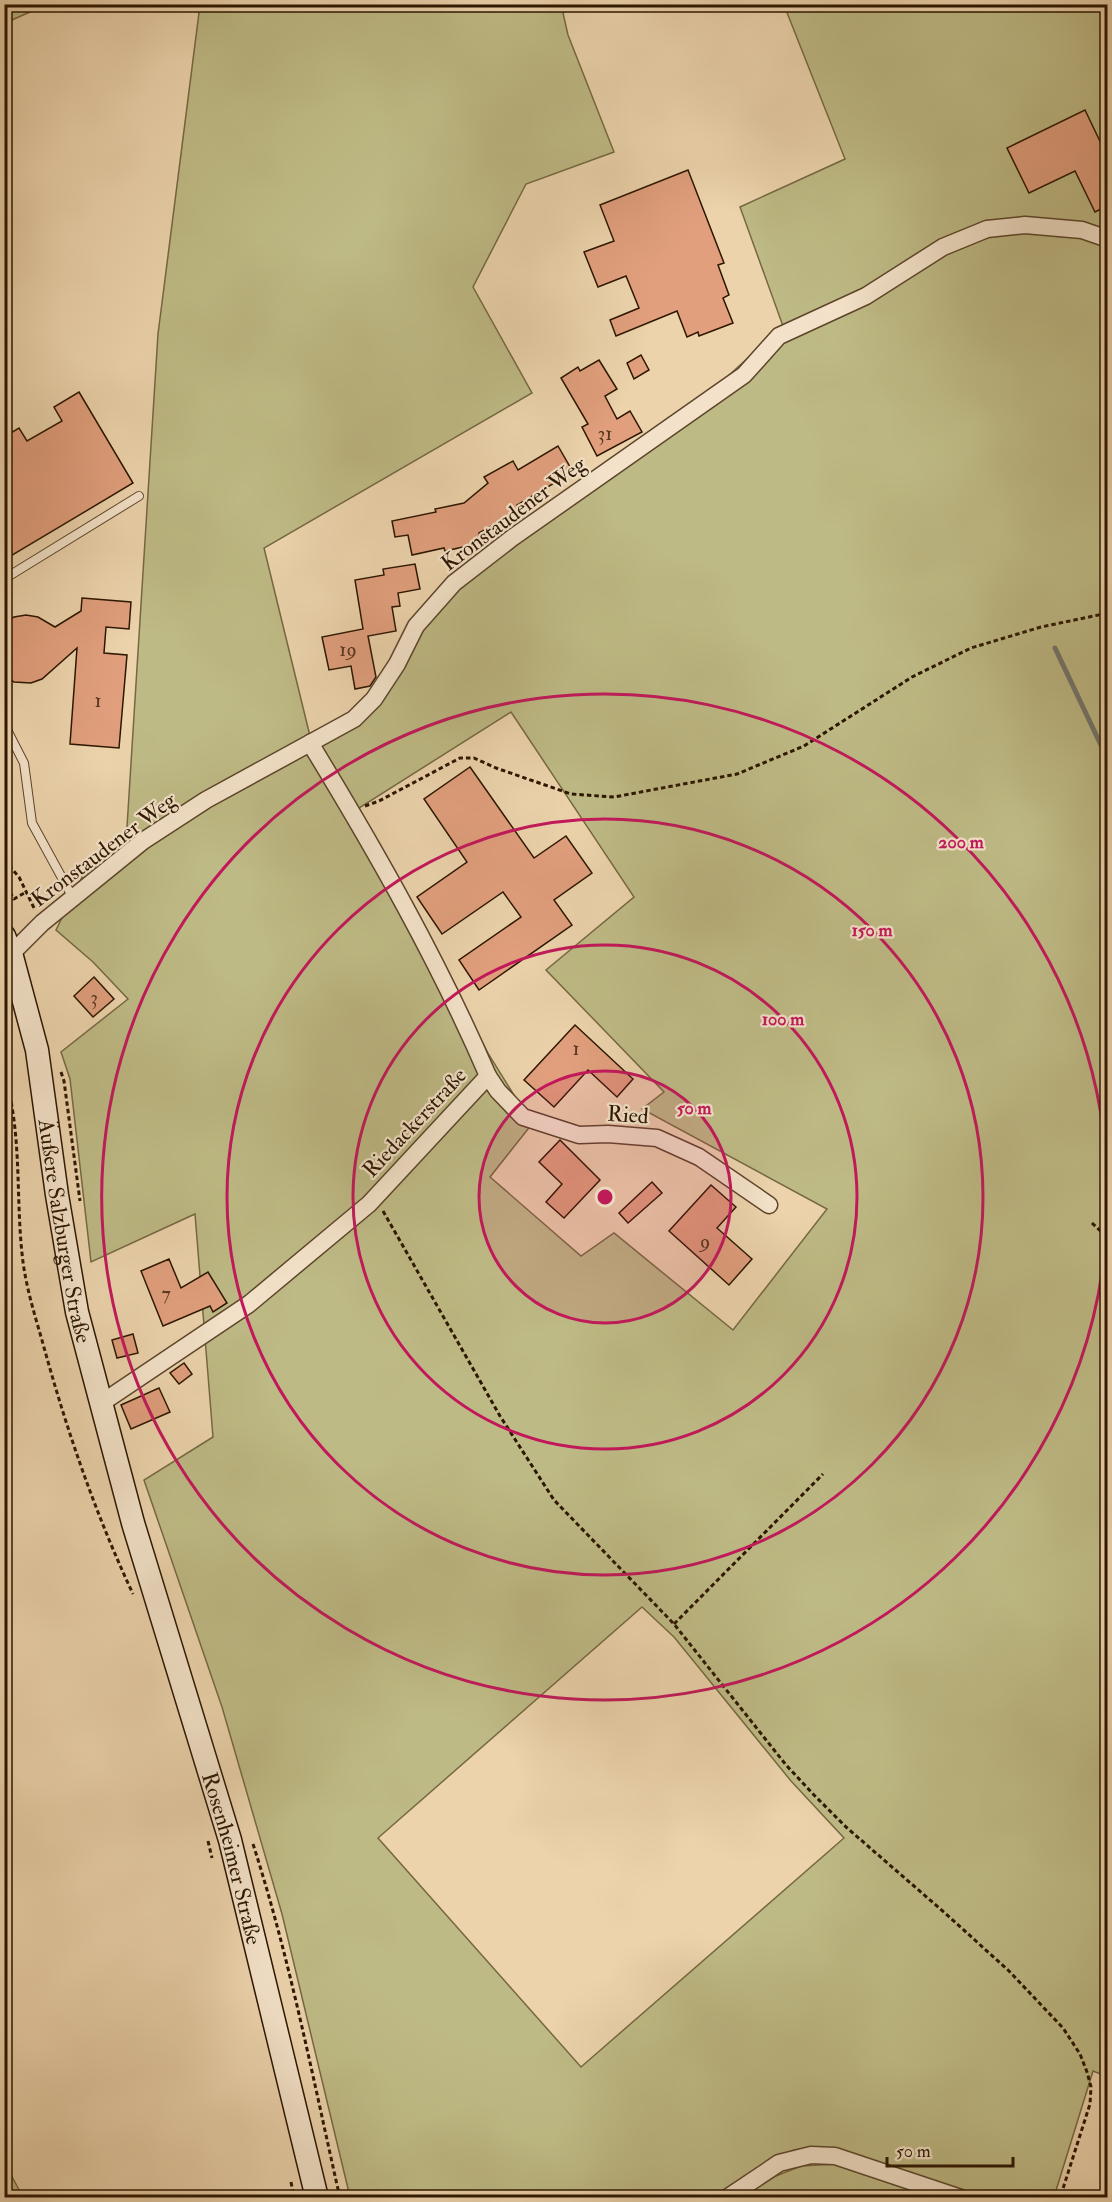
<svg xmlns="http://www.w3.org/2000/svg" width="1112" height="2202" font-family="'IM FELL Double Pica',serif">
<rect width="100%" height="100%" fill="#ecd3ac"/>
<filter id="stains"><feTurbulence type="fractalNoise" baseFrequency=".00333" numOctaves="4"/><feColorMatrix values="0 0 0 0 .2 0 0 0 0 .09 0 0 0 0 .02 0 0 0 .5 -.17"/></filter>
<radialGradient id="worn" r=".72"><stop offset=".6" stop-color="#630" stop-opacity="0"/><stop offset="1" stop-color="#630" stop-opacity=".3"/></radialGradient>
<g fill="#beba85" stroke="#756842" stroke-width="1.5" fill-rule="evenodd">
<polygon points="5,4 46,4 46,5 5,23"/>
<path d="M200,5H575L563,13L568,35L614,152L526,184L473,287L532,393L264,548L310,736L373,699L413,624L704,398L783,326L740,207L845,159L784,5H1107L1108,2077L1093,2071L1054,2197H980L835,2151L807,2148L794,2150L768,2161L717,2197H350L282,1914L222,1707L144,1480L213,1437L195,1214L91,1262L70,1079L61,1052L128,999L93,962L56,930L84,873L132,836L127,827L158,334ZM511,712L634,897L546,970L664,1092L642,1109L827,1209L733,1330L614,1233L581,1256L490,1177L532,1124L489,1055L359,808ZM642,1607L674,1637L791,1781L844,1838L581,2067L378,1838Z"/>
<polygon points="5,2164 23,2197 5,2197"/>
<polygon points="838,2164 939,2198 742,2198 771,2178 801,2166"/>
</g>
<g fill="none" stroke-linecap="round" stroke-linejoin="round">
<polyline stroke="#70756d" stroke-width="5" points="1055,648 1108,760"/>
</g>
<g fill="#e19f7d" stroke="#2c1600" stroke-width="1.5">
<polygon points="1085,110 1107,156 1107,206 1095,212 1075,171 1029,193 1007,148"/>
<polygon points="688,170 724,263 718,265 729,295 723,298 733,323 699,336 698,332 687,337 677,311 616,336 610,320 639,308 626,276 598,287 584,252 614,241 600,205"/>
<polygon points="641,355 649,370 634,379 627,363"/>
<polygon points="599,360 617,389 605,396 617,419 630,411 642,432 597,456 582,427 588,424 561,378 578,367 580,371"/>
<polygon points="79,392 133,483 4,560 4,437 19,428 27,441 62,421 54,407"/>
<polygon points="558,446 573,472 517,505 520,511 479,533 481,543 445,551 444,548 412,555 408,535 395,537 392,521 436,512 435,509 464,503 488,483 484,477 513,461 518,470"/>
<polygon points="415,564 420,589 398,593 400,606 392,607 396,631 368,636 376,677 370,686 355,689 351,666 329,670 322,637 363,629 355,580 384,575 383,569"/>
<polygon points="82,598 131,602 129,629 106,627 104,653 127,655 119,748 70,744 77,648 42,679 31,683 14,682 4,676 4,623 14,617 26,615 38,617 55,627 81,611"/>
<polygon points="470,767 534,858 566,836 592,873 554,900 572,925 479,990 459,960 521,917 503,892 442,934 417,897 467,862 424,799"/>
<polygon points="94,977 114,999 93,1017 74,996"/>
<polygon points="575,1025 633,1079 617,1097 588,1070 554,1107 524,1080"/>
<polygon points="560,1140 600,1180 564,1218 546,1202 562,1184 539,1162"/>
<polygon points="652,1182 662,1193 628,1223 619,1213"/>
<polygon points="711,1185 736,1207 717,1228 752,1259 729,1285 669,1231"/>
<polygon points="169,1259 181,1288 208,1272 227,1303 213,1312 210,1306 163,1326 141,1271"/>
<polygon points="133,1334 138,1353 117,1358 112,1340"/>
<polygon points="184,1363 192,1374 179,1384 170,1373"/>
<polygon points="159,1388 170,1412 131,1429 121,1405"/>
</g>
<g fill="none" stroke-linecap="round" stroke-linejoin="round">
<g stroke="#5c452b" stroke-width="10">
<g id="service">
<polyline points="4,579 139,496"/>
<polyline points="4,724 24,763 32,823 73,898"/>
</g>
</g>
<g stroke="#5c452b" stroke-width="19">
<g id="minor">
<polyline points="4,961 42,923 143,841 206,800 354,719 374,699 397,664 416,626 454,583 512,538 744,375 779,336 866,296 943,247 987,229 1025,225 1082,230 1108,239"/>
<polyline points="488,1076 498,1091 523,1117 579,1135 608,1134 657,1138 699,1157 769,1205"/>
<path d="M100,1404L249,1304L369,1204L488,1076C438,960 376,851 310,743"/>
<polyline points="727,2198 779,2163 811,2155 835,2156 961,2198"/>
</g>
</g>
<g stroke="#2c1600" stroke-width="25">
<g id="secondary">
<path id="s1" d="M4,936L11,953L37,1050L57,1195L77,1312L133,1523L230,1840L317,2198"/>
</g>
</g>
<g stroke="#2c1600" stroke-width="3" stroke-dasharray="4.5 3" stroke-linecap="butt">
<polyline points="4,14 27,4"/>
<polyline points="365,806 379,801 460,758 474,758 496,768 571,794 614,797 737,774 804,746 912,677 971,648 1041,627 1108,613"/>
<polyline points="4,860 19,877 35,910"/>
<polyline points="10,892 14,899 26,892"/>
<polyline points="61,1072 64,1081 80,1201"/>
<path d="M4,1073C23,1133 15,1200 23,1262C27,1292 37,1322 45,1351C68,1434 96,1515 133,1594"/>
<polyline points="383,1211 500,1416 554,1500 674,1624 786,1765 814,1795 846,1827 945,1913 1009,1971 1063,2028 1080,2054 1087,2072 1091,2087 1090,2104 1060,2198"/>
<polyline points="1092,1223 1108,1238"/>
<polyline points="674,1624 823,1474"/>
<polyline points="208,1841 212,1858"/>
<path d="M253,1844C290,1959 313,2079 340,2198"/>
<polyline points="291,2182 294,2198"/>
</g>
<use href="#service" stroke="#f3e2c9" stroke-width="8"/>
<use href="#minor" stroke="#f3e2c9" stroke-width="16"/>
<use href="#secondary" stroke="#f3e2c9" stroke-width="22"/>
</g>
<circle cx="605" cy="1197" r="126" fill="#c2185b" fill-opacity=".12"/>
<g fill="none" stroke="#c2185b" stroke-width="3">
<circle cx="605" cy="1197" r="126"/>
<circle cx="605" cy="1197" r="252"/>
<circle cx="605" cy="1197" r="378"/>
<path d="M1107 1223A503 503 0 1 1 1107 1171"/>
</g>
<g text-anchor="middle" stroke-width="4.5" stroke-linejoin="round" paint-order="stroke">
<g font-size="20" fill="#59381f">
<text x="605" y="440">31</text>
<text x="348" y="656">19</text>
<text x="98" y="707">1</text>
<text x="94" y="1004">3</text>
<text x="576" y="1055">1</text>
<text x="705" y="1248">9</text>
<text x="166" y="1300">7</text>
</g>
<g font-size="22" fill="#2c1600" stroke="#f3e2c9">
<text transform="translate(513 513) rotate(-37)" y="8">Kronstaudener Weg</text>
<text transform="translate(103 849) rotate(-37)" y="8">Kronstaudener Weg</text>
<text transform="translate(628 1114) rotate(4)" y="8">Ried</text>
<text transform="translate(414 1122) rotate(-47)" y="8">Riedackerstraße</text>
<text dy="8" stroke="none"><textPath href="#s1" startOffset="302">Äußere Salzburger Straße</textPath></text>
<text dy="8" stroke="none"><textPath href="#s1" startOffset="952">Rosenheimer Straße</textPath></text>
</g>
</g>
<circle cx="605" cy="1197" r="9" fill="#c2185b" stroke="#f3e2c9" stroke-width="3"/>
<g font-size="18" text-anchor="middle" font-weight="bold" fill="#c2185b" stroke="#f3e2c9" stroke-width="4.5" stroke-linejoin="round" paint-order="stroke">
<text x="961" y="848">200 m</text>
<text x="872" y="936">150 m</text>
<text x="783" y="1025">100 m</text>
<text x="694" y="1114">50 m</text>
</g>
<rect width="1112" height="2202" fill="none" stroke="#ecd3ac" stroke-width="24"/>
<rect x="6" y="6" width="1100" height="2190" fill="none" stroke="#2c1600" stroke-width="3"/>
<rect x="12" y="12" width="1088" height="2178" fill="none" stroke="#2c1600" stroke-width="1.5"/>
<path d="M887 2157v9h126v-9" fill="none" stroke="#2c1600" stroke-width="3"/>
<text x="896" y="2157" font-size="18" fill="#2c1600" stroke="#f3e2c9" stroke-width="4.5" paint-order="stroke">50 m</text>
<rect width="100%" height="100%" filter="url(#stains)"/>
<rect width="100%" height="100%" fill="url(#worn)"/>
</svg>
